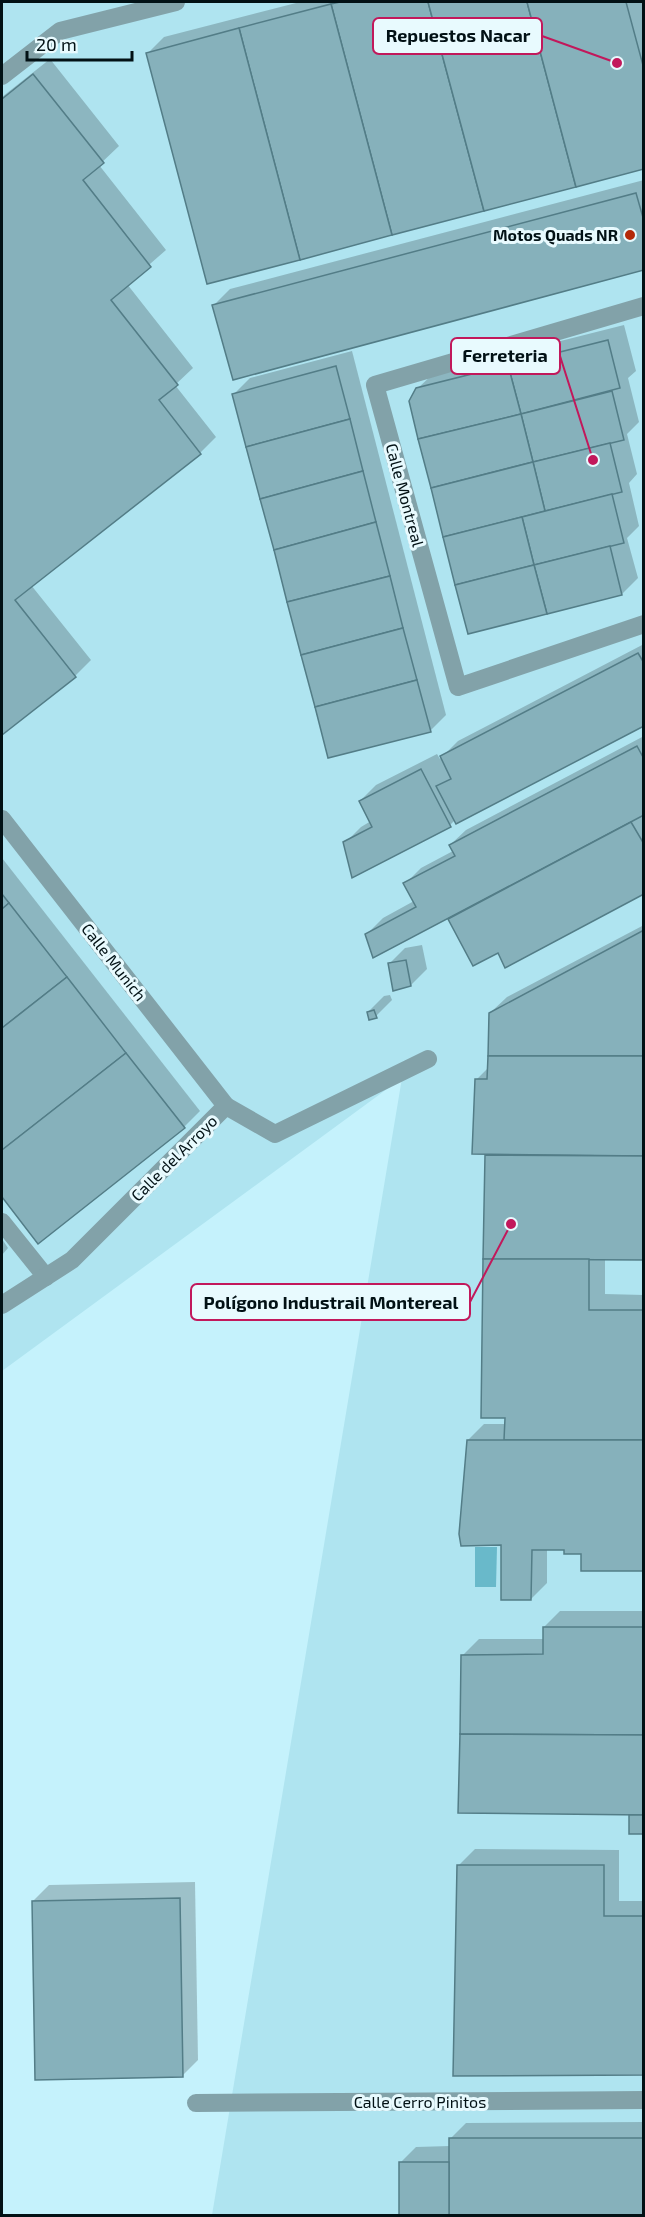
<svg xmlns="http://www.w3.org/2000/svg" width="645" height="2217" font-family="'Exo 2',sans-serif">
<rect width="100%" height="100%" fill="#c5f2fc"/>
<polygon fill="#afe4f0" points="2,2 643,2 643,2215 212,2215 402,1078 2,1371"/>
<polygon fill="#69b9ca" points="475,1547 497,1547 496,1587 475,1587"/>
<g fill="#0003">
<polygon points="300,2 644,2 644,167 148,53 164,37"/>
<polygon points="50,59 119,146 99,165 166,250 127,284 193,368 175,385 216,437 200,453 31,585 91,660 75,676 2,733 2,97"/>
<polygon points="644,180 644,269 214,305 230,289"/>
<polygon points="624,325 636,371 628,378 639,422 627,434 637,474 629,483 639,526 627,538 638,578 622,594 469,633 410,401 417,389 434,373"/>
<polygon points="352,351 446,715 430,731 234,394 250,378"/>
<polygon points="644,644 644,724 455,820 450,825 345,843 361,827 371,821 360,801 376,785 437,754 440,759 458,741"/>
<polygon points="644,736 644,893 499,951 474,964 449,917 367,934 383,918 414,901 405,884 421,868 453,851 450,845 466,830"/>
<polygon points="2,858 200,1111 184,1127 39,1242 2,1195"/>
<polygon points="644,925 644,1258 605,1258 605,1294 644,1295 644,1570 566,1548 547,1548 547,1583 531,1599 503,1544 468,1440 484,1424 506,1424 506,1416 482,1416 487,1153 477,1079 489,1067 490,1013 507,997"/>
<polygon points="422,945 427,969 411,985 389,964 405,948"/>
<polygon points="390,995 392,1000 376,1016 368,1012 384,996"/>
<polygon points="2,1239 8,1248 2,1255"/>
<polygon points="560,1611 644,1611 644,1833 630,1832 630,1813 463,1655 479,1639 544,1639 544,1627"/>
<polygon points="475,1849 619,1850 619,1901 644,1901 644,2074 459,1865"/>
<polygon points="195,1882 198,2060 182,2076 33,1901 49,1885"/>
<polygon points="644,2122 644,2216 400,2163 416,2147 450,2146 450,2139 466,2123"/>
</g>
<g fill="#86b1bb" stroke="#537d87" stroke-width="1.5">
<polygon points="340,2 428,2 484,211 392,235 331,4"/>
<polygon points="428,2 527,2 576,187 484,211"/>
<polygon points="527,2 626,2 644,69 644,169 576,187"/>
<polygon points="331,4 392,235 300,260 239,28"/>
<polygon points="239,28 300,260 207,284 146,53"/>
<polygon points="33,74 104,163 83,180 151,267 111,300 178,385 159,400 201,454 15,600 76,677 2,735 2,99"/>
<polygon points="636,193 644,221 644,270 233,380 212,305"/>
<polygon points="608,340 620,388 521,414 508,365"/>
<polygon points="508,365 521,414 418,439 409,401 416,388"/>
<polygon points="336,366 350,419 246,447 232,394"/>
<polygon points="612,391 624,440 533,462 521,414"/>
<polygon points="521,414 533,462 431,488 418,439"/>
<polygon points="350,419 363,471 260,499 246,447"/>
<polygon points="610,443 622,492 545,511 533,462"/>
<polygon points="533,462 545,511 443,537 431,488"/>
<polygon points="363,471 376,522 274,550 260,499"/>
<polygon points="612,494 624,543 534,565 522,517"/>
<polygon points="522,517 534,565 455,585 443,537"/>
<polygon points="376,522 390,576 287,602 274,550"/>
<polygon points="610,546 622,595 547,614 534,565"/>
<polygon points="534,565 547,614 468,634 455,585"/>
<polygon points="390,576 403,628 301,655 287,602"/>
<polygon points="403,628 417,680 315,707 301,655"/>
<polygon points="638,653 644,663 644,726 456,824 436,786 451,779 440,756"/>
<polygon points="417,680 431,732 328,758 315,707"/>
<polygon points="637,746 644,759 644,815 373,958 365,934 416,907 403,883 455,856 449,845"/>
<polygon points="421,769 451,827 352,878 343,842 372,827 359,801"/>
<polygon points="631,822 644,844 644,894 505,968 498,953 473,966 448,919"/>
<polygon points="2,894 9,903 2,909"/>
<polygon points="9,903 67,977 2,1028 2,909"/>
<polygon points="644,930 644,1056 488,1056 489,1013"/>
<polygon points="406,960 411,986 393,991 388,963"/>
<polygon points="67,977 126,1053 2,1150 2,1028"/>
<polygon points="374,1010 377,1018 369,1020 367,1012"/>
<polygon points="126,1053 185,1128 38,1244 2,1197 2,1150"/>
<polygon points="488,1056 644,1056 644,1156 472,1154 475,1079 487,1079"/>
<polygon points="485,1155 644,1156 644,1260 483,1259"/>
<polygon points="483,1259 589,1259 589,1310 644,1310 644,1440 504,1440 505,1418 481,1418"/>
<polygon points="467,1440 644,1440 644,1571 581,1571 581,1554 564,1554 564,1550 532,1550 531,1600 501,1600 501,1545 461,1546 459,1534"/>
<polygon points="543,1627 644,1627 644,1735 460,1734 461,1655 543,1654"/>
<polygon points="460,1734 644,1735 644,1815 458,1813"/>
<rect x="629" y="1815" width="15" height="19"/>
<polygon points="457,1865 604,1865 604,1916 644,1916 644,2075 453,2076"/>
<polygon points="180,1898 183,2077 35,2080 32,1901"/>
<rect x="449" y="2138" width="195" height="78"/>
<rect x="399" y="2162" width="50" height="54"/>
</g>
<g fill="none" stroke-linecap="round" stroke-linejoin="round">
<g stroke="#82a2a9" stroke-width="18">
<polyline points="2,76 60,31 176,2"/>
<polyline points="644,306 375,385 458,687 644,624"/>
<polyline points="2,819 226,1106"/>
<polyline points="2,1222 46,1277"/>
<polyline points="2,1305 72,1260 226,1106 275,1134 428,1059"/>
<polyline points="196,2103 644,2100"/>
</g>
</g>
<circle fill="#b42908" stroke="#e8fafe" stroke-width="2" cx="630" cy="235" r="6"/>
<g text-anchor="middle" stroke-width="6" stroke-linejoin="round" paint-order="stroke">
<g font-size="16" font-weight="bold" fill="#021115" stroke="#e8fafe" text-anchor="end">
<text x="618" y="241">Motos Quads NR</text>
</g>
<g font-size="16" fill="#021115" stroke="#e8fafe">
<text transform="translate(405 495) rotate(75)" y="6">Calle Montreal</text>
<text transform="translate(114 962) rotate(52)" y="6">Calle Munich</text>
<text transform="translate(174 1158) rotate(-45)" y="6">Calle del Arroyo</text>
<text x="420" y="2108">Calle Cerro Pinitos</text>
</g>
</g>
<path fill="none" stroke="#c2185b" stroke-width="2" d="M617 63L542 36M593 460L560 356M511 1224L470 1302"/>
<g fill="#c2185b" stroke="#e8fafe" stroke-width="2">
<circle cx="617" cy="63" r="6"/>
<circle cx="593" cy="460" r="6"/>
<circle cx="511" cy="1224" r="6"/>
</g>
<g fill="#e8fafe" stroke="#c2185b" stroke-width="2">
<rect x="373" y="18" width="169" height="36" rx="6"/>
<rect x="451" y="338" width="109" height="36" rx="6"/>
<rect x="191" y="1284" width="279" height="36" rx="6"/>
</g>
<g font-size="18" text-anchor="middle" font-weight="bold" fill="#021115">
<text x="458" y="42">Repuestos Nacar</text>
<text x="505" y="362">Ferreteria</text>
<text x="331" y="1309">Polígono Industrail Montereal</text>
</g>
<rect width="645" height="2217" fill="none" stroke="#021115" stroke-width="6"/>
<path d="M27 51v9h105v-9" fill="none" stroke="#021115" stroke-width="3"/>
<text x="36" y="51" font-size="18" fill="#021115" stroke="#e8fafe" stroke-width="4.5" paint-order="stroke">20 m</text>
</svg>
